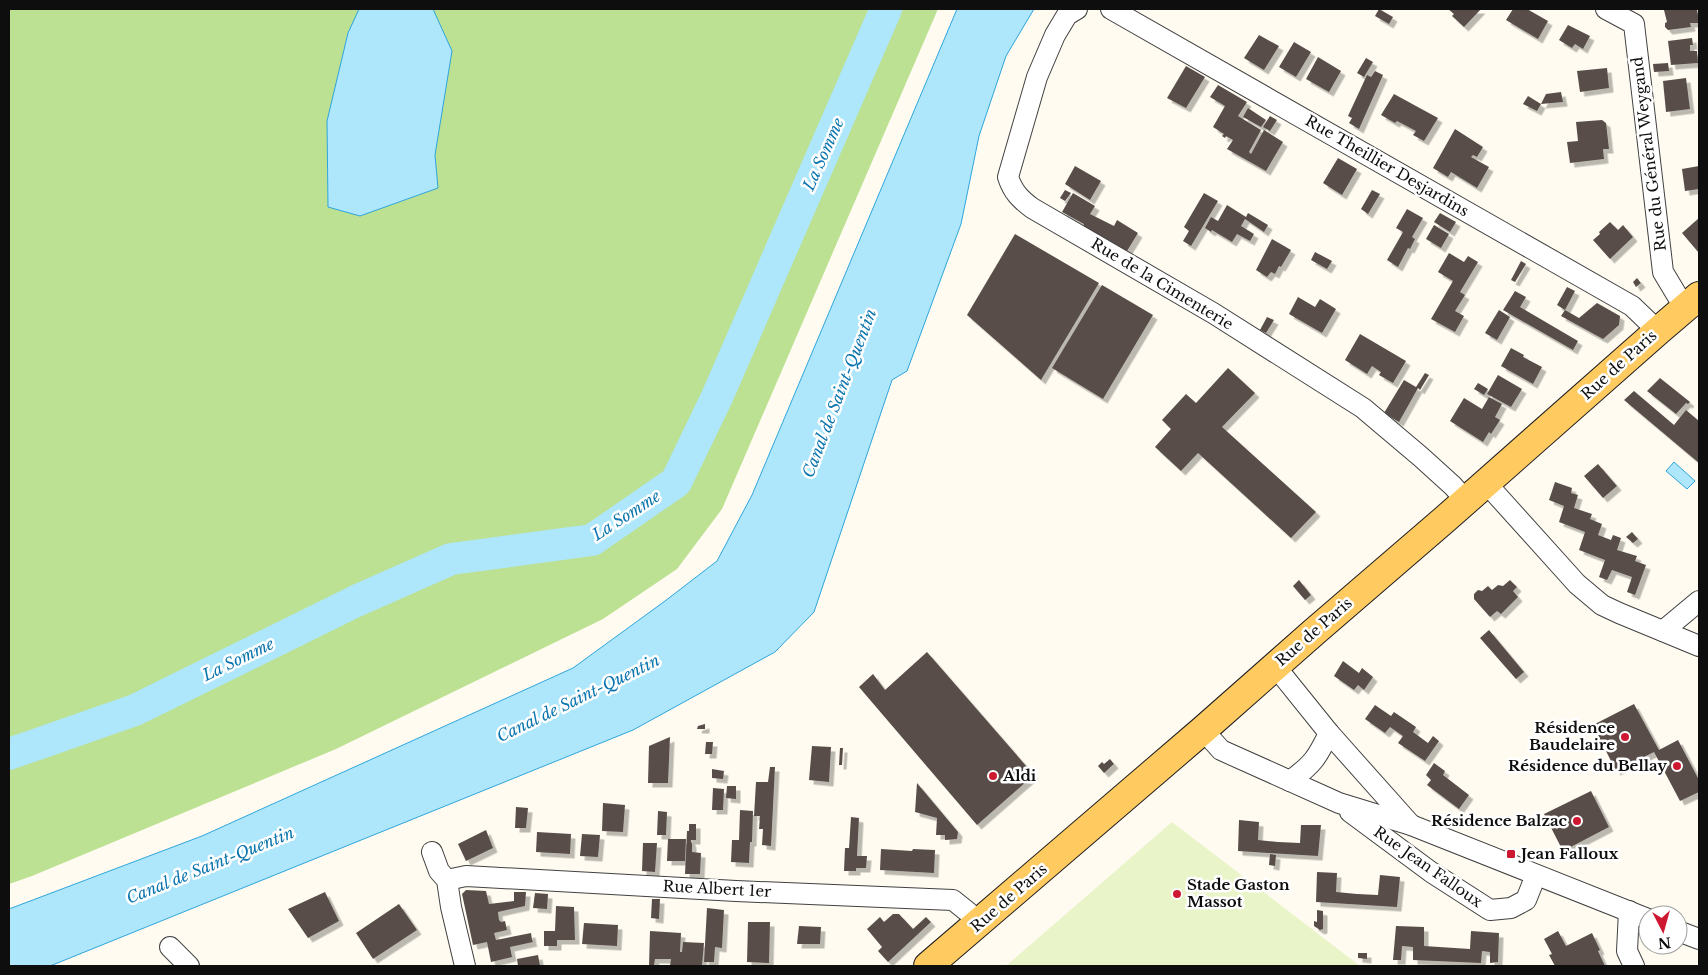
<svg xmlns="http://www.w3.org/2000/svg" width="1708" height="975" font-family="'Libre Baskerville',serif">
<defs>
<filter id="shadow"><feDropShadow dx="4.5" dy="4.5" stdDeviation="0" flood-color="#0004"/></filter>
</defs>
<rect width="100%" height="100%" fill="#fffbf0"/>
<polygon fill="#bce192" points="9,9 938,9 722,509 677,569 603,619 336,749 32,876 9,884"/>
<polygon fill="#e9f4c8" points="1172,822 1360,966 1006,966"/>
<g fill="#aee6fc" stroke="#2ea5db">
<polygon points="359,9 433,9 452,51 435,155 438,188 360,216 328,207 327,121 348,33"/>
<polygon points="957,9 1034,9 1006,56 979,136 961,224 907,371 892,380 814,612 775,652 633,730 50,966 9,966 9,909 202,836 573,668 665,601 717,561 752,495"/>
<polygon points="1674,462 1695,481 1687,489 1666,471"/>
</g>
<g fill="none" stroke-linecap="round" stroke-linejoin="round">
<polyline stroke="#aee6fc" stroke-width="32" points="9,754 135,710 356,601 451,559 592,540 676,482 717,397 886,9"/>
</g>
<g fill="#584e4a" filter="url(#shadow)">
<polygon points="1379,9 1393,17 1389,24 1375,16"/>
<polygon points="1448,9 1481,9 1464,27 1452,16 1454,14"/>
<polygon points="1513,9 1527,9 1548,21 1538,39 1506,20"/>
<polygon points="1666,9 1697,9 1698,15 1699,14 1699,23 1690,23 1691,27 1668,30 1665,27 1665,23 1667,22 1664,10"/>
<polygon points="1568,25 1590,36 1583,49 1575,44 1572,48 1559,40"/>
<polygon points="1259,35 1279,46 1264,70 1244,58"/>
<polygon points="1692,38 1693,45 1690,45 1690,51 1697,51 1698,63 1671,65 1668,41"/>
<polygon points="1294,42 1311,52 1296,77 1279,67"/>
<polygon points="1318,57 1341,71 1329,92 1306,79"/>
<polygon points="1366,58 1373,62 1364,77 1357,73"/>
<polygon points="1668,63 1669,71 1654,72 1653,64"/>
<polygon points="1186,66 1205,77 1186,108 1167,98"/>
<polygon points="1607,68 1609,88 1580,92 1577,71"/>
<polygon points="1375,71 1383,75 1359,129 1349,123 1352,118 1348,116 1367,75 1371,77"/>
<polygon points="1686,78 1690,109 1666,112 1663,81"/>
<polygon points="1218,85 1247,102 1238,116 1261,130 1249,152 1251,154 1264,130 1283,142 1266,171 1227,149 1233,140 1226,136 1225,138 1222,136 1224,134 1213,127 1225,106 1210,97"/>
<polygon points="1561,92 1563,102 1541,104 1546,94"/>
<polygon points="1394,94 1438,118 1424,141 1413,135 1416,131 1397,121 1395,123 1381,115"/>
<polygon points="1528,96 1541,104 1537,111 1523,104"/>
<polygon points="1248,108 1266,120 1261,127 1243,117"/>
<polygon points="1270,116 1277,120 1270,131 1263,127"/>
<polygon points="1602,120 1606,123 1609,149 1603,149 1604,159 1570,163 1567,142 1578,141 1576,122"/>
<polygon points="1455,129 1483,147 1477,157 1473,155 1471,157 1489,167 1477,188 1451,172 1448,177 1433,168"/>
<polygon points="1338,158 1357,169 1342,195 1323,183"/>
<polygon points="1075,166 1101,181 1090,200 1065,184"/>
<polygon points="1699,166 1699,189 1685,191 1682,169"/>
<polygon points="1065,190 1071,193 1065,201 1060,198"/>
<polygon points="1372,190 1380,194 1368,214 1361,209"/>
<polygon points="1073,193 1095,206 1090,214 1114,226 1117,220 1138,233 1127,251 1083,227 1084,224 1062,212"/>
<polygon points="1204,193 1218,201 1191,246 1183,241 1189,231 1184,227"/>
<polygon points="1227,205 1246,217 1248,213 1268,225 1264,232 1245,219 1241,226 1254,234 1250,241 1237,234 1232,242 1212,230 1211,232 1205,228 1211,217 1218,221"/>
<polygon points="1407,209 1423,218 1412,237 1415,239 1410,249 1408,248 1398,267 1387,260 1403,232 1396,228"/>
<polygon points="1440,213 1456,222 1450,232 1434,222"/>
<polygon points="1699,218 1699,253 1682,233"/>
<polygon points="1610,222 1618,230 1623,225 1633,237 1610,259 1593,240 1600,234 1599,232"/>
<polygon points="1434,225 1449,234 1441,248 1426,239"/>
<polygon points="1015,234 1099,283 1041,380 967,315"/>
<polygon points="1272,239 1291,250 1281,267 1279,266 1275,274 1271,272 1267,277 1256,270"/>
<polygon points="1315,252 1332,261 1327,269 1311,260"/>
<polygon points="1449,253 1464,262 1468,256 1478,262 1460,292 1465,295 1455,311 1464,316 1455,332 1431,319 1453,281 1438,272"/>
<polygon points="1521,261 1526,264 1515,282 1511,280"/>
<polygon points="1637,278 1641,283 1636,287 1633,282"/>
<polygon points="1102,285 1153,315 1103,399 1052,368"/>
<polygon points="1567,287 1575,291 1565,310 1579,318 1597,303 1620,316 1619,325 1603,339 1561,316 1565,310 1557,305"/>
<polygon points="1515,291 1526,297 1520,307 1578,341 1573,350 1503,310"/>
<polygon points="1298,297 1315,307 1320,299 1336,309 1322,333 1289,314"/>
<polygon points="1499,310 1510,317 1497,340 1485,333"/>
<polygon points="1267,317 1274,320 1266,333 1260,330"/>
<polygon points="1360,334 1406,361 1393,383 1379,375 1381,372 1372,366 1367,374 1345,360"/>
<polygon points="1511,348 1524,355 1523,357 1542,367 1533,384 1501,366"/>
<polygon points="1228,368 1255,393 1222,427 1316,512 1291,538 1198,453 1181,471 1155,447 1171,429 1162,420 1186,394 1196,403"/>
<polygon points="1425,373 1429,375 1420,390 1418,388 1399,422 1384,413 1404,380 1416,387"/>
<polygon points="1498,375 1522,389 1511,407 1487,394"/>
<polygon points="1660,378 1690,402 1688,404 1686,403 1676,414 1647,391"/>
<polygon points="1478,383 1488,389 1484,395 1474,389"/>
<polygon points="1634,391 1674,425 1686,410 1699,421 1699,463 1624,400"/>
<polygon points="1489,397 1502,404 1495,417 1500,420 1491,434 1489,432 1483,442 1450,421 1464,398 1482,409"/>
<polygon points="1598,464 1617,486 1603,498 1584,476"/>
<polygon points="1555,482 1572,488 1571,493 1578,495 1574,508 1592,514 1590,519 1602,524 1598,535 1611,540 1613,535 1621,538 1617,550 1637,556 1635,561 1646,565 1635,595 1627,592 1632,577 1612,570 1607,580 1599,577 1605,560 1579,550 1585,532 1559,522 1564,506 1549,500"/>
<polygon points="1632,532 1638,539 1633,543 1626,537"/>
<polygon points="1299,580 1311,595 1305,600 1293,586"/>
<polygon points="1510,580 1517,587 1513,591 1518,597 1501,614 1497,611 1490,617 1474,599 1474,594 1478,590 1482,591 1488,586 1492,590 1498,585 1503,586"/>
<polygon points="1489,630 1524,672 1516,679 1480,638"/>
<polygon points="927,652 1034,775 977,825 859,687 873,674 885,690"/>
<polygon points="1343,661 1359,673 1362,668 1373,677 1364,690 1358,685 1354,690 1334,676"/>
<polygon points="1634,704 1659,750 1678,740 1699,780 1699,792 1680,801 1654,752 1616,771 1593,725"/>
<polygon points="1375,705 1391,716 1394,712 1416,727 1413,732 1428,743 1433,736 1439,741 1425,761 1398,743 1403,736 1390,727 1385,733 1365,719"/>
<polygon points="705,724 705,729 697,729 698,726"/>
<polygon points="670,737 668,783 648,783 649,746"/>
<polygon points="706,742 713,742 712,754 705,754"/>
<polygon points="812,746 831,747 829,782 809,780"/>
<polygon points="840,748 843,748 842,765 839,765"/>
<polygon points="1110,759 1114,764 1104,773 1098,766 1102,762 1104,764"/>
<polygon points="1434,763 1445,771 1443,775 1469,795 1459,809 1427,785 1431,780 1426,775"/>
<polygon points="770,767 775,767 771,846 762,845 763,829 759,829 760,816 754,816 756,782 768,782"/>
<polygon points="712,769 724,771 723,779 712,778"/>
<polygon points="917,783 958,832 957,839 945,840 945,835 936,835 937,818 915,812"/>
<polygon points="727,786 736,786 736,799 726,798"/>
<polygon points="713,788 724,789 723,810 712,810"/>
<polygon points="1591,791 1609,827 1563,851 1544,814"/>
<polygon points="603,803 625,805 623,832 602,831"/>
<polygon points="516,807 528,808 526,828 515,828"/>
<polygon points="740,810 753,811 752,842 750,842 749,863 731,862 732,840 739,840"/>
<polygon points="658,811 667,812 666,835 657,835"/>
<polygon points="851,817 859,818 857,856 867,856 866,868 856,868 856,871 844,871 845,848 849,848"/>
<polygon points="1239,820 1259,822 1258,840 1278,842 1300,843 1301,825 1321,825 1318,856 1238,851"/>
<polygon points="689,824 696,824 696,840 691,840 691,842 692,843 692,852 701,853 700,874 685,874 687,831 689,831"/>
<polygon points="486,830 493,848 466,861 458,844"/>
<polygon points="537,832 571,834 570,854 536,852"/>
<polygon points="582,834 600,835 598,857 580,856"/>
<polygon points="668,839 686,839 685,861 667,861"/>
<polygon points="643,843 657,843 655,872 642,871"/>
<polygon points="881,849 912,851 913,849 935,850 934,873 880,870"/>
<polygon points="1270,854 1276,855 1275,866 1269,865"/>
<polygon points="1317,872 1337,873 1336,892 1357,894 1378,895 1380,875 1400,877 1397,907 1316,902"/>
<polygon points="466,890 486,891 489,904 514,901 514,892 526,892 525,906 498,912 499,920 501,922 505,921 507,930 494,933 496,940 531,933 532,940 533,942 510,947 512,957 491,962 487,942 473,945 462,894"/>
<polygon points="325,892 339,921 308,938 288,909"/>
<polygon points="535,893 548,894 547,909 533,908"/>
<polygon points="652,899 660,899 659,919 651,918"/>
<polygon points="399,904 417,930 373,959 356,933"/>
<polygon points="556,906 574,907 575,940 557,940 557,946 544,946 544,931 555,931"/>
<polygon points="707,908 724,910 722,948 715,947 714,962 704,962"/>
<polygon points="1317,910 1323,911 1323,929 1320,930 1314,926 1314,921 1317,922"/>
<polygon points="893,914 899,914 913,929 926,917 931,922 888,962 878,951 882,947 867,929 880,917 884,922"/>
<polygon points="748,922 770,922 769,963 747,962"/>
<polygon points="584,923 618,925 617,946 582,944"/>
<polygon points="799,926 821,927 820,944 797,944"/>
<polygon points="1396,926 1424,927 1424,946 1470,949 1471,931 1499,933 1498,962 1490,963 1490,952 1482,951 1481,963 1413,960 1413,947 1402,946 1401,960 1393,960"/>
<polygon points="650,931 681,933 680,952 682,952 683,942 704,943 702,966 670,966 671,959 655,959 654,966 649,966"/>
<polygon points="1558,931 1566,946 1592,933 1600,950 1598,951 1605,966 1555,966 1549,955 1552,954 1544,939"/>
<polygon points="1358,953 1367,953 1367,959 1358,958"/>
<polygon points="538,955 540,966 518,966 517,959"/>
</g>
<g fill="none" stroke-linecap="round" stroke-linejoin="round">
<g stroke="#414141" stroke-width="22">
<g id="street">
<path d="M1077,9L1067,15L1055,35L1037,77L1008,177C1013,192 1020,199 1032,208L1213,313L1363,408L1421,457L1453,486L1466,501"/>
<polyline points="1111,9 1632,306 1658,331"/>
<polyline points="1606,9 1634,24 1663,272 1678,297 1688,307"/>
<polyline points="1486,483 1577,584 1602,605 1619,613 1699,646"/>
<polyline points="1663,631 1699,601"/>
<polyline points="1275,666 1329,733 1411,825"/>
<polyline points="1203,730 1221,750 1339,803 1411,825 1648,919"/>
<path d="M1290,781C1313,764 1317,758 1329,733"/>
<polyline points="1350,812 1431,872 1490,910 1511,908 1526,900 1536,875"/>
<polyline points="432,852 439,871 447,880 451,907 465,966"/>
<polyline points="447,880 466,876 736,891 953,900 968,912 978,925"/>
<polyline points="1629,911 1627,951 1634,966"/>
<polyline points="1678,931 1699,939"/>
<polyline points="170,947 189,966"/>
</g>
</g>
<g stroke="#1f1f1f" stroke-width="30">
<polyline id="primary" points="928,966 1203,730 1314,632 1444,520 1658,331 1699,296"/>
</g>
<use href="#street" stroke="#fff" stroke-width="20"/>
<use href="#primary" stroke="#ffca60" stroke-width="28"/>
</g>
<g fill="#ce1730" stroke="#fff" stroke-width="2">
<circle cx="1625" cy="737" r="5"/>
<circle cx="1677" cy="766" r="5"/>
<circle cx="993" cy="776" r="5"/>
<circle cx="1577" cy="821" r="5"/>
<rect x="1506" y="849" width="10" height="10" rx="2.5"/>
<circle cx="1177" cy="894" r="5"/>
</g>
<g text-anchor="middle" stroke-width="5" stroke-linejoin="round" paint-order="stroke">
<g font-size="15" fill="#0e0e0e" stroke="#fff">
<text transform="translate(1649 154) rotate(-97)" y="5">Rue du Général Weygand</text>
<text transform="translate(1387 166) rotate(30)" y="5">Rue Theillier Desjardins</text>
<text transform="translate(1162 284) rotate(31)" y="5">Rue de la Cimenterie</text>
<text transform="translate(1619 365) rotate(-42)" y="5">Rue de Paris</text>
<text transform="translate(1314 632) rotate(-41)" y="5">Rue de Paris</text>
<text transform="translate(1428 867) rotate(35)" y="5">Rue Jean Falloux</text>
<text transform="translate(717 889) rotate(3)" y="5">Rue Albert 1er</text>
<text transform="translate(1009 898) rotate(-41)" y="5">Rue de Paris</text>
</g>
<g font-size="15" font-weight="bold" fill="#0e0e0e" stroke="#fff" text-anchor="end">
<text x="1615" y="733">Résidence<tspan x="1615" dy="17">Baudelaire</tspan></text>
<text x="1667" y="771">Résidence du Bellay</text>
<text x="1003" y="781" text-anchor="start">Aldi</text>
<text x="1567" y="826">Résidence Balzac</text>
<text x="1521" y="859" text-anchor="start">Jean Falloux</text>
<text x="1187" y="890" text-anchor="start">Stade Gaston<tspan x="1187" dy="17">Massot</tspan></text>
</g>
<g font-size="16" font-style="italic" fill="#0a75ae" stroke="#fff">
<text transform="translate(823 154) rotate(-66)" y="6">La Somme</text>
<text transform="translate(839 393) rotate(-69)" y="6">Canal de Saint-Quentin</text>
<text transform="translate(626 515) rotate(-33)" y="6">La Somme</text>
<text transform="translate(238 659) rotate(-26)" y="6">La Somme</text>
<text transform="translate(578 698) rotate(-26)" y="6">Canal de Saint-Quentin</text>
<text transform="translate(210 865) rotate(-22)" y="6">Canal de Saint-Quentin</text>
</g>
</g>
<rect width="1708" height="975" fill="none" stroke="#0e0e0e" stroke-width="20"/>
<g transform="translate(1663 930) rotate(174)"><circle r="24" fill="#ffffff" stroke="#9f9f9f"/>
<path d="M0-4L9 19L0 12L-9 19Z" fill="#ce1730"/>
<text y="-8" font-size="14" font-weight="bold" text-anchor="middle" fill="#0e0e0e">N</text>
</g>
</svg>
